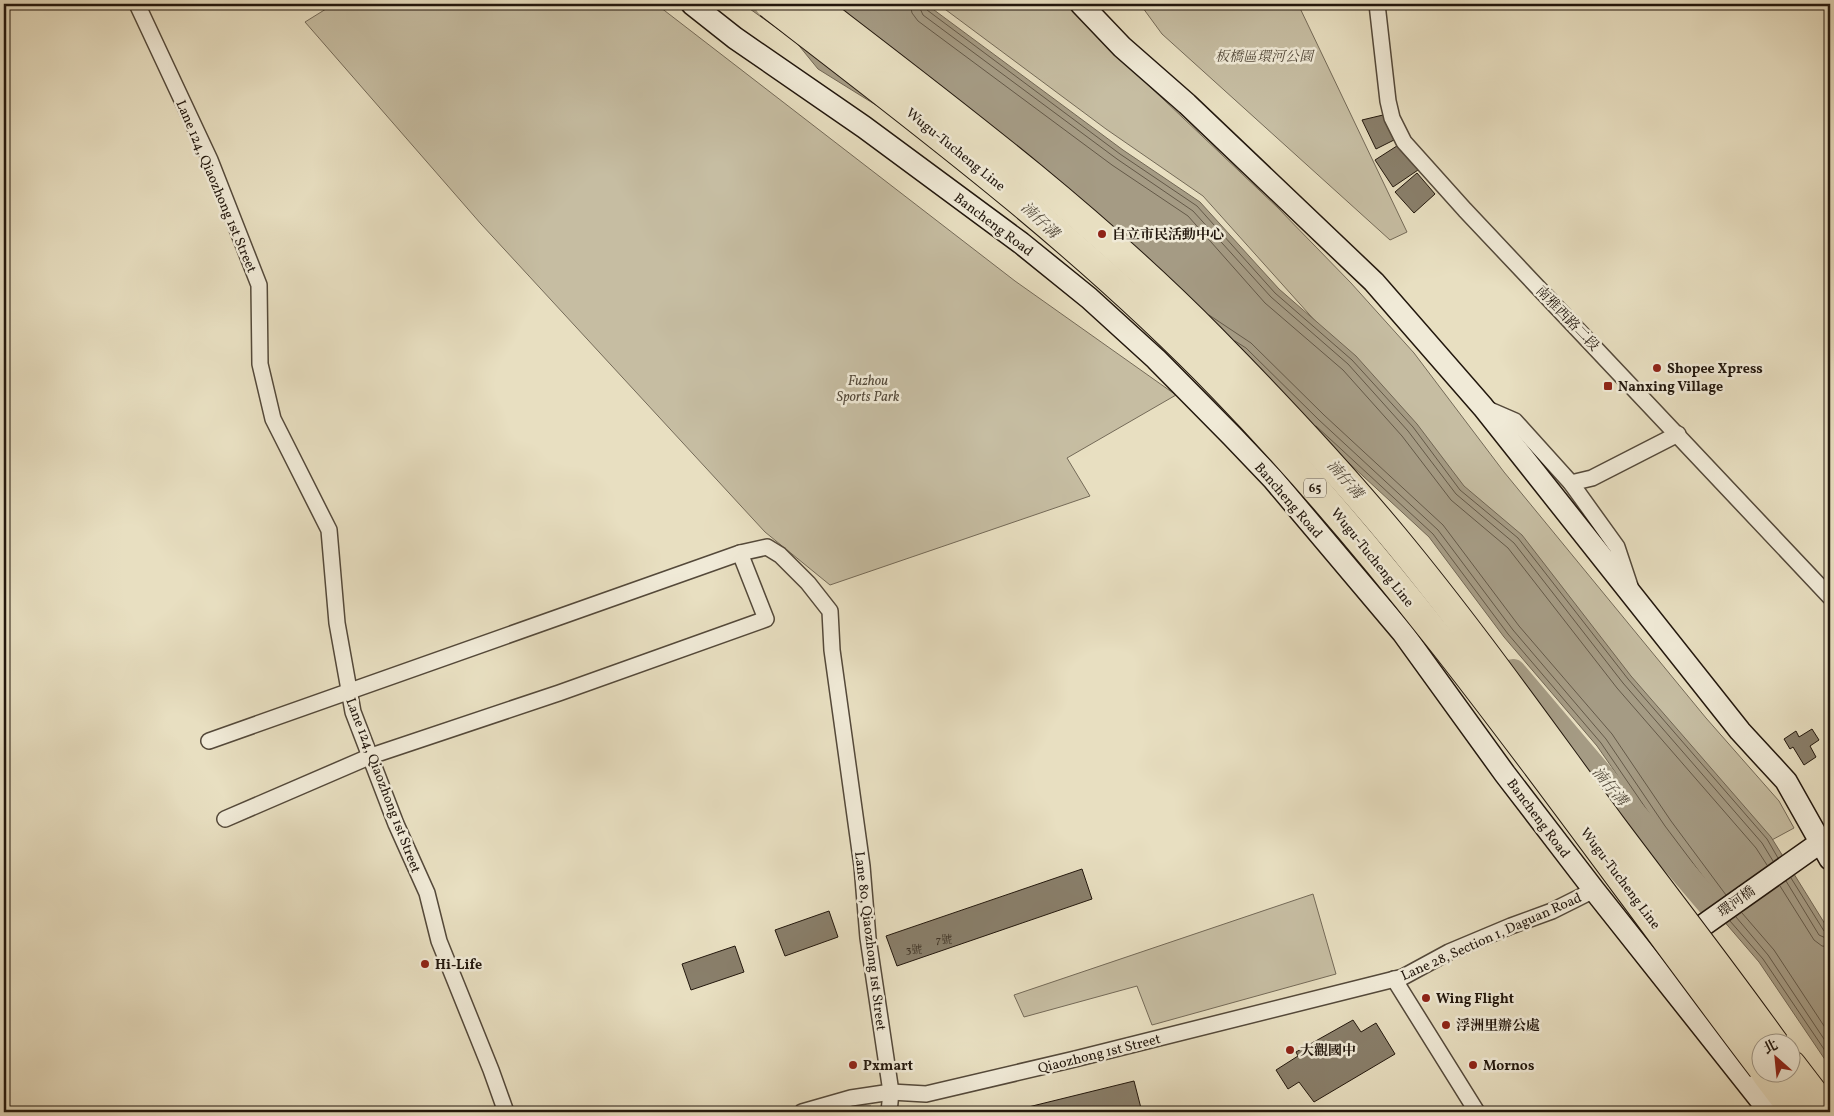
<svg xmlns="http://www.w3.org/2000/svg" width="1834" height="1116" font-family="Vollkorn,'Noto Serif TC',serif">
<rect width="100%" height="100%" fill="#e8dfc1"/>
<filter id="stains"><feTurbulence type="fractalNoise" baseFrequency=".004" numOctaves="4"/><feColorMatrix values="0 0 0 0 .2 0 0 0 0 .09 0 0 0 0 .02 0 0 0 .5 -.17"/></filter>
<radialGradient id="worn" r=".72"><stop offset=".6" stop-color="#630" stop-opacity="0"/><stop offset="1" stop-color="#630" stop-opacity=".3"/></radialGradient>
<g fill="#c6bda2" stroke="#746a58">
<polygon points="334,4 656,4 1015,281 1176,395 1067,458 1090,496 830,585 765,532 481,224 305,22"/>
<polygon points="938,4 1068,4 1125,63 1278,208 1351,283 1414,353 1504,472 1706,718 1779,801 1794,828 1770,841 1378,391 1203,196 1106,129"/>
<polygon points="1140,4 1298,4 1407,232 1390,240 1162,34"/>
<polygon points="1313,894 1336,974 1152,1025 1137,986 1024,1017 1014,995"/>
<polygon points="855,1106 871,1106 871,1112 836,1112"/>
</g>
<polygon fill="#a59b84" stroke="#716654" points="743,4 926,4 1123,150 1200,202 1279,289 1356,356 1417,424 1464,486 1522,535 1631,676 1771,837 1830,932 1830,1067 1759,962 1698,891 1597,746 1504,637 1429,537 1311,428 937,143 818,69 796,42"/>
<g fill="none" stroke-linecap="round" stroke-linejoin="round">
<g stroke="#645948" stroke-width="1">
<polyline points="910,4 912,13 918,21 1112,165 1188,216 1265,303 1343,370 1402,436 1451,500 1508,548 1617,688 1756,848 1767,865"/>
<polyline points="918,4 923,15 1117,159 1193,211 1271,297 1348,364 1408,431 1456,494 1514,543 1623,683 1762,843 1773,861"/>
<polyline points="924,4 927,10 1120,154 1197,206 1275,293 1352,360 1413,427 1460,490 1518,538 1628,679 1767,839 1778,858"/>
<polyline points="1209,315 1251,343 1324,415 1443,525 1519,626 1612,734 1671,821 1726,895"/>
<polyline points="1235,341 1246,348 1319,420 1438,530 1513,630 1606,739 1665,826 1720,899"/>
<polyline points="1316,426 1433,534 1508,634 1601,743 1660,829 1715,903"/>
<polyline points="1791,878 1824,931 1830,934"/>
<polyline points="1786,881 1819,935 1830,940"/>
<polyline points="1780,886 1814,940 1822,946 1830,947"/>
<polyline points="1742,913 1774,950 1830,1035"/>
<polyline points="1736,917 1768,955 1830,1048"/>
<polyline points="1730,921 1763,959 1830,1058"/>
</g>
<polyline stroke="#a59b84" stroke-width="26" points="1513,672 1716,911"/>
</g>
<g fill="#897f6b" stroke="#22170d">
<polygon points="1383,115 1394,140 1376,149 1362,120"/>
<polygon points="1400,144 1418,170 1393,187 1375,160"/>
<polygon points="1417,173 1435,194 1414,213 1395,192"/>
<polygon points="1812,729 1819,740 1810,746 1816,757 1804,765 1793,747 1790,749 1784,739 1796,731 1799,737"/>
<polygon points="1082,869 1092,899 897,966 886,936"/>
<polygon points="829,911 838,937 785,956 775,930"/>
<polygon points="735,946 744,972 691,990 682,964"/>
<polygon points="1353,1020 1361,1032 1376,1023 1395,1054 1314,1102 1299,1082 1288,1089 1276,1070 1298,1056 1296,1052"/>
<polygon points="1134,1081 1142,1112 1008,1112"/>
</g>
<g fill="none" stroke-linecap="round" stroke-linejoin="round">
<g stroke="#54493a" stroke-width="18">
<g id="street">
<polyline points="137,4 210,160 259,285 260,364 273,419 329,530 337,623 353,712 396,824 427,893 439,941 491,1070 506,1112"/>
<polyline points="1377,4 1388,101 1392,118 1404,142 1465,210 1830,597"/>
<polyline points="1485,408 1515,421 1571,483 1617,547 1630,586"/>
<polyline points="1571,483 1592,478 1678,434"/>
<polyline points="209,741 740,553 767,547 780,555 808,583 830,611 832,650 862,866 868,938 891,1092 889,1112"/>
<polyline points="225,819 371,756 559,693 766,619 740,553"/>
<polyline points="1394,979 1477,1112"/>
<polyline points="802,1112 851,1098 891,1092 926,1094 1075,1059 1403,977 1449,952 1511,926 1552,911 1594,890"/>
</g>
</g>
<g stroke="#22170d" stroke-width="24">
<g id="secondary">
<polyline points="692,4 735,38 864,127 1021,243 1089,298 1156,359 1232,436 1273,479 1403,633 1505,774 1594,890 1770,1112"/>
<polyline points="1081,4 1122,47 1187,104 1374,282 1483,407 1740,731 1786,781 1830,859"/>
<polyline points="1681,941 1821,842"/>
</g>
</g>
<g stroke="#22170d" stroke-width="30">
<g id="highway">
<polyline points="1792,1065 1828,1112"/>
<polyline points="1766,1074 1795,1112"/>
</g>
</g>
<use href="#street" stroke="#f0ead7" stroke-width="15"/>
<use href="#secondary" stroke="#f0ead7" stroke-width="21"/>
<use href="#highway" stroke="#e8dfc1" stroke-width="28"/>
<g stroke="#22170d" stroke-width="30" stroke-linecap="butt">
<g id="highway-bridge">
<path d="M769,4C926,125 1085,245 1223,388C1424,596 1587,838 1762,1068"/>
<path d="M812,4C950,110 1090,215 1212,339C1276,404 1338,470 1396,540C1472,632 1541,730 1612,826C1666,898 1722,970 1775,1044"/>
</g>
</g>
<use href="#highway-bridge" stroke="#e8dfc1" stroke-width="28"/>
</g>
<g fill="#8f2418" stroke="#f0ead7" stroke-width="2">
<circle cx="1102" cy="234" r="5"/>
<circle cx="1657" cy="368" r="5"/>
<rect x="1603" y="381" width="10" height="10" rx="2.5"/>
<circle cx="425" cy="964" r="5"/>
<circle cx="1426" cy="998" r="5"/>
<circle cx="1446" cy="1025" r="5"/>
<circle cx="1290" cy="1050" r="5"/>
<circle cx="853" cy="1065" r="5"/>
<circle cx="1473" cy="1065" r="5"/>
</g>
<g text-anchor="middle" stroke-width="5" stroke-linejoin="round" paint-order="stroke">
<g font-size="11" fill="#3c3124">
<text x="944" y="943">7號</text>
<text x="914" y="953">3號</text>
</g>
<rect fill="#f0ead7" stroke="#60564a" stroke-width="1" x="1304" y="478.5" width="22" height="19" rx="4"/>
<g font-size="12" font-weight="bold" fill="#22170d">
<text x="1315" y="492">65</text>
</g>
<g font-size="14" font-style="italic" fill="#53493a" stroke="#f0ead7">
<text x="1264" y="61">板橋區環河公園</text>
<text x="868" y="385">Fuzhou<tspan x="868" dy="16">Sports Park</tspan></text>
</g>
<g font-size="14" fill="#22170d" stroke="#f0ead7">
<text transform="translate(956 149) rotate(39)" y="5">Wugu-Tucheng Line</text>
<text transform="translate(217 186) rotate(67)" y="5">Lane 124, Qiaozhong 1st Street</text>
<text transform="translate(994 224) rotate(37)" y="5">Bancheng Road</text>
<text transform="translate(1568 318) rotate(46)" y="5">南雅西路二段</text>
<text transform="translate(1289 500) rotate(49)" y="5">Bancheng Road</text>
<text transform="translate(1373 557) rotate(51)" y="5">Wugu-Tucheng Line</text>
<text transform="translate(384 785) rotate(69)" y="5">Lane 124, Qiaozhong 1st Street</text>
<text transform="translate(1539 818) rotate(53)" y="5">Bancheng Road</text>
<text transform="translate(1621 878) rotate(53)" y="5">Wugu-Tucheng Line</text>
<text transform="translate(1736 901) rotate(-35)" y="5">環河橋</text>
<text transform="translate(1491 936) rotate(-24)" y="5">Lane 28, Section 1, Daguan Road</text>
<text transform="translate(871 941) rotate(83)" y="5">Lane 80, Qiaozhong 1st Street</text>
<text transform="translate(1099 1053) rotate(-14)" y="5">Qiaozhong 1st Street</text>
</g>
<g font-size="14" font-weight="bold" fill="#22170d" stroke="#f0ead7" text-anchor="start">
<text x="1112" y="239">自立市民活動中心</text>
<text x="1667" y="373">Shopee Xpress</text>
<text x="1618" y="391">Nanxing Village</text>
<text x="435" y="969">Hi-Life</text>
<text x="1436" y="1003">Wing Flight</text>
<text x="1456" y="1030">浮洲里辦公處</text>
<text x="1300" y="1055">大觀國中</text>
<text x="863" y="1070">Pxmart</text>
<text x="1483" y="1070">Mornos</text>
</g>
<g font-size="15" font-style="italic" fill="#564c3d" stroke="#f0ead7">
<text transform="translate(1040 220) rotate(43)" y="5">湳仔溝</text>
<text transform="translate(1345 479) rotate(49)" y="5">湳仔溝</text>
<text transform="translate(1610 786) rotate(50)" y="5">湳仔溝</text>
</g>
</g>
<rect width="1834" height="1116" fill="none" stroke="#e8dfc1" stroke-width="20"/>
<rect x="5" y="5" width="1824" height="1106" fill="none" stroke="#22170d" stroke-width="2.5"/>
<rect x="10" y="10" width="1814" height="1096" fill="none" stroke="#22170d"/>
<g transform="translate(1776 1058) rotate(333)"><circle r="24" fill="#f0ead7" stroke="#9e9686"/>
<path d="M0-4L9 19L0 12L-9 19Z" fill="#8f2418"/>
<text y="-8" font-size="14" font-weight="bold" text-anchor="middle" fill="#22170d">北</text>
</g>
<rect width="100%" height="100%" filter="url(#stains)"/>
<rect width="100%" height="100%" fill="url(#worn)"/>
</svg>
